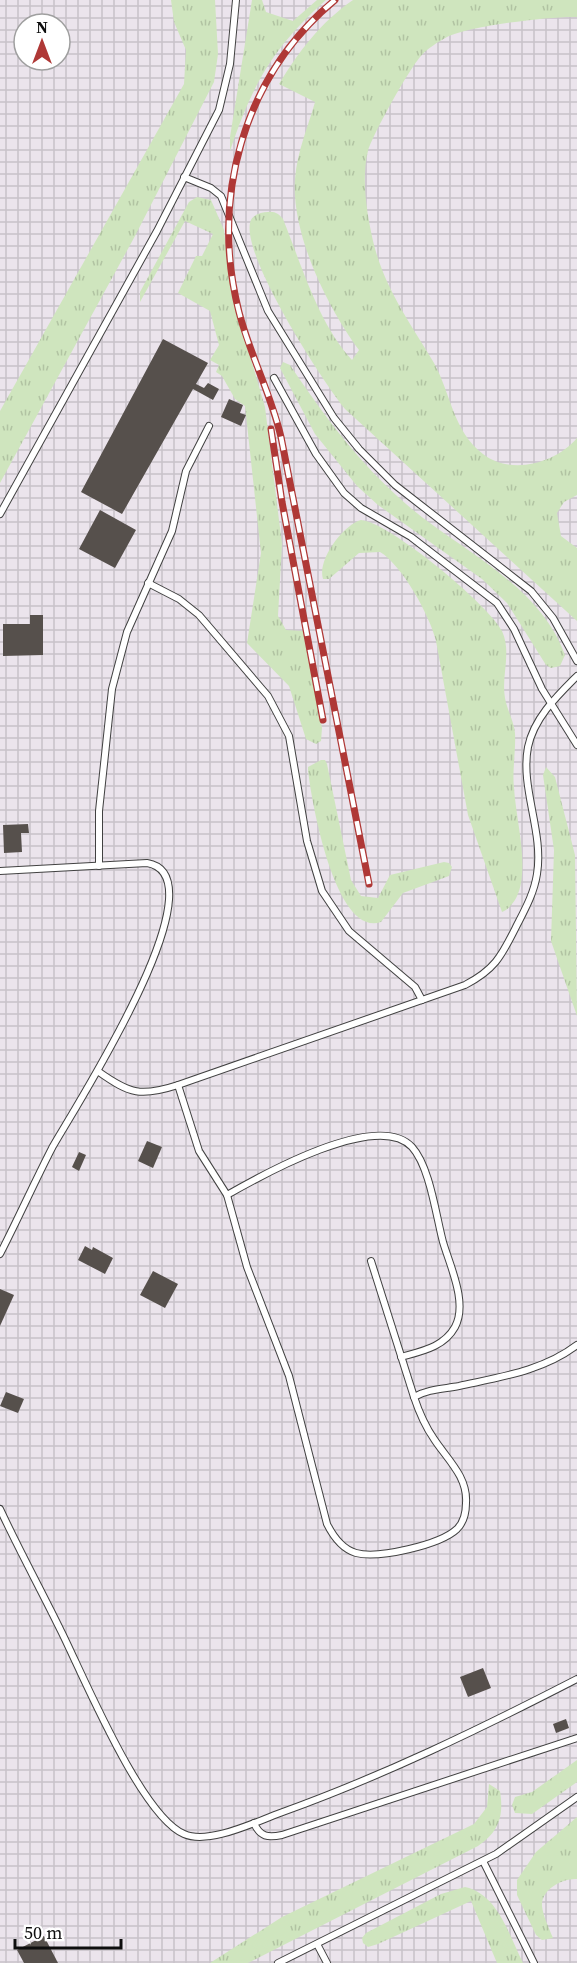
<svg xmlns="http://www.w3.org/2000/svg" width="577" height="1963" font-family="'Source Serif 4',serif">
<defs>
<pattern id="industrial-grid" width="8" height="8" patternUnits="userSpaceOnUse" patternTransform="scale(1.5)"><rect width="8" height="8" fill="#ebe4ec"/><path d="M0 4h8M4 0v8" fill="none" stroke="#c8c2c9"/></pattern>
<pattern id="grass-tufts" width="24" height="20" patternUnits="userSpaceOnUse" patternTransform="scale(1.5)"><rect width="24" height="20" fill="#cfe5be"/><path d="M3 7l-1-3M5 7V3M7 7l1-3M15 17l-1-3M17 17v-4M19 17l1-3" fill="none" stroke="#b1c3a2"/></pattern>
</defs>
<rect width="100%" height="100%" fill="#fdfcf1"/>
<path fill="url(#industrial-grid)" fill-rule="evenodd" d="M0,0H577V1963H0ZM24,24H60V60H24Z"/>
<g fill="url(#grass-tufts)">
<polygon points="171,0 215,0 218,54 214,82 135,236 0,483 0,411 184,84 186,50 174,22"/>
<path d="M252,0H262L266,12L293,21L317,0H326C273,47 252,85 230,151V137Z"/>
<path d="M353,0H577V17C551,16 469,26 447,37C438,42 428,48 421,56C409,69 373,134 368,151C361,179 367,214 373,241C385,290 410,322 434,363C451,394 453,431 483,454C511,476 556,463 577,438V495L564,502L557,513L561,536L577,548V621L345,409C321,379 243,258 250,223C251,215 261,212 268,212C275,211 279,214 283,219C302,266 318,323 352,360L359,350C327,307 291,233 295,179C297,152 308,127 315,102L279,84C300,50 320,23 353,0Z"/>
<polygon points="197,197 211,200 224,230 231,291 265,407 282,544 278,616 286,630 303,631 322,728 321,741 316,744 306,739 289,686 247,643 261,553 245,406 235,399 222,376 216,372 219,365 210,360 219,345 210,311 178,293 196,256 202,256 213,234 185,221 140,302 140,292 189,202"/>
<path d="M283,362L290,365C325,417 358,462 406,504C460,551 539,583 565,655L560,666L551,668L546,665L507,603L482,579L378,505L357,486L315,434L280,368Z"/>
<path d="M361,520C389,522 489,605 502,631C512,653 501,675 505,698C507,710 514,721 515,733C516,751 512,770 514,788C516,818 526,853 521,883C519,895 513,907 502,912L468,815L436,641C430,616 402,565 380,552L359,553L329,579H323C317,560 343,525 361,520Z"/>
<path d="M321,760H325L327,764L351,880L361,896L378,898L390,875L444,862L449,863L452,867L449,876L403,893L381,922C335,938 311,799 308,770V767Z"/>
<polygon points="546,767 555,777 575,855 577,1016 551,941 554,850 543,775"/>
<polygon points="577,1760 577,1782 532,1814 515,1813 512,1805 515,1797 532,1792"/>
<path d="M489,1784L500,1791C504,1816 499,1832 478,1846L248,1963H210L282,1917L474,1824L487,1807Z"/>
<path d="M577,1817V1879C563,1878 541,1889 542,1906C543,1916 549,1928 553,1938L542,1940L536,1935L517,1895V1880L536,1852Z"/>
<path d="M465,1887C498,1894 509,1935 523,1963H497L471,1901L378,1944L368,1947L363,1943L362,1938L366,1933L441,1894Z"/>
</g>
<g fill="#56504c">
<polygon points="163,339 208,363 196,384 204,388 208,383 219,389 213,400 193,389 122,514 81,492"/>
<polygon points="229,399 243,405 240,413 246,415 241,426 221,417"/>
<polygon points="100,510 136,530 115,568 79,549"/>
<polygon points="30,615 43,615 43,655 3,656 3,624 30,624"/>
<polygon points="28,824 29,833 21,833 22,852 4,853 3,825"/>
<polygon points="147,1141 162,1147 153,1168 138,1161"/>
<polygon points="79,1152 86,1155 79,1171 72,1167"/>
<polygon points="85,1246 92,1250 93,1247 113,1258 105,1274 78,1260"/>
<polygon points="153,1271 178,1284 165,1308 140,1295"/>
<polygon points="0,1289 14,1295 0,1326"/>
<polygon points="6,1392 24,1399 18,1413 0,1406"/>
<polygon points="483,1668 491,1688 468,1697 460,1677"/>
<polygon points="566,1719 569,1728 556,1733 553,1724"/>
<polygon points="44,1936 58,1963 24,1963 17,1950"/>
</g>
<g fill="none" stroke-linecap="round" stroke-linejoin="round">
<g stroke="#414141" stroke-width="8">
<g id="service">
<polyline points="184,177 211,188 221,196 268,311 334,418 359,449 395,485 531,591 553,618 577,661"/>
<polyline points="274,378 316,454 344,493 361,508 411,537 497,603 514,629 542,689 577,745"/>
<polyline points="0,514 157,231 219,110 230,64 236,0"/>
<polyline points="148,583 179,599 199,615 268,696 289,736 307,841 322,891 349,931 415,987 422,1000"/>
<polyline points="99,866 99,811 112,689 127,632 172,531 186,471 209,426"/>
<path d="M0,871L147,863C226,876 70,1115 52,1148C34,1183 18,1219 0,1254"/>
<path d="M99,1072C130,1094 141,1097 178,1085L199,1151L227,1195L247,1267L289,1376L327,1524C333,1536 342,1549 356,1553C378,1559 440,1545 457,1529C464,1522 466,1512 466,1503C468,1477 447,1459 434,1439C425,1426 419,1412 414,1397"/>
<path d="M178,1085L465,985C494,970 501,957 515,929C524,911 534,894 537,874C544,832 520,788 528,747C534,718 557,696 577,676"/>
<path d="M227,1195C262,1175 378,1110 412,1147C430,1167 436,1216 443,1242C450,1266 468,1303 455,1327C444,1347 422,1351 401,1357"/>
<path d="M371,1261L414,1397C428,1389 443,1389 459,1386C500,1377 543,1371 577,1345"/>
<path d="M0,1509C19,1550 41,1590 61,1631C83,1675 141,1816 184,1834C209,1845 255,1822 280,1813C383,1776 480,1729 577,1679"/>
<path d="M254,1823C260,1837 268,1838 282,1835L577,1738"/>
<polyline points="483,1861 534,1963"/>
<polyline points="317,1944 327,1963"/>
<polyline points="278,1963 496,1854 577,1797"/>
</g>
</g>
<use href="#service" stroke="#fff" stroke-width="6"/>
<g stroke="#af3836" stroke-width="7">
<g id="rail">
<path d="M335,0C243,76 210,198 239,312C250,355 271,394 281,437L369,884"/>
<polyline points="271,429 282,502 323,720"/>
</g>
</g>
<use href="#rail" stroke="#fff" stroke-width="4.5" stroke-dasharray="14" stroke-linecap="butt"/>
</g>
<g transform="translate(42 42)"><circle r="28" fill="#ffffff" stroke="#9f9f9f" stroke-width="1.5"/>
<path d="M0-4.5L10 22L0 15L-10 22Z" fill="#af3836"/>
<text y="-9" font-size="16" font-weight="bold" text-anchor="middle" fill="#0e0e0e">N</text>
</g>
<path d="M15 1939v9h106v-9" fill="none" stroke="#0e0e0e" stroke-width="3"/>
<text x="24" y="1939" font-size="18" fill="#0e0e0e" stroke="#ffffff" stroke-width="4.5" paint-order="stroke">50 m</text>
</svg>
